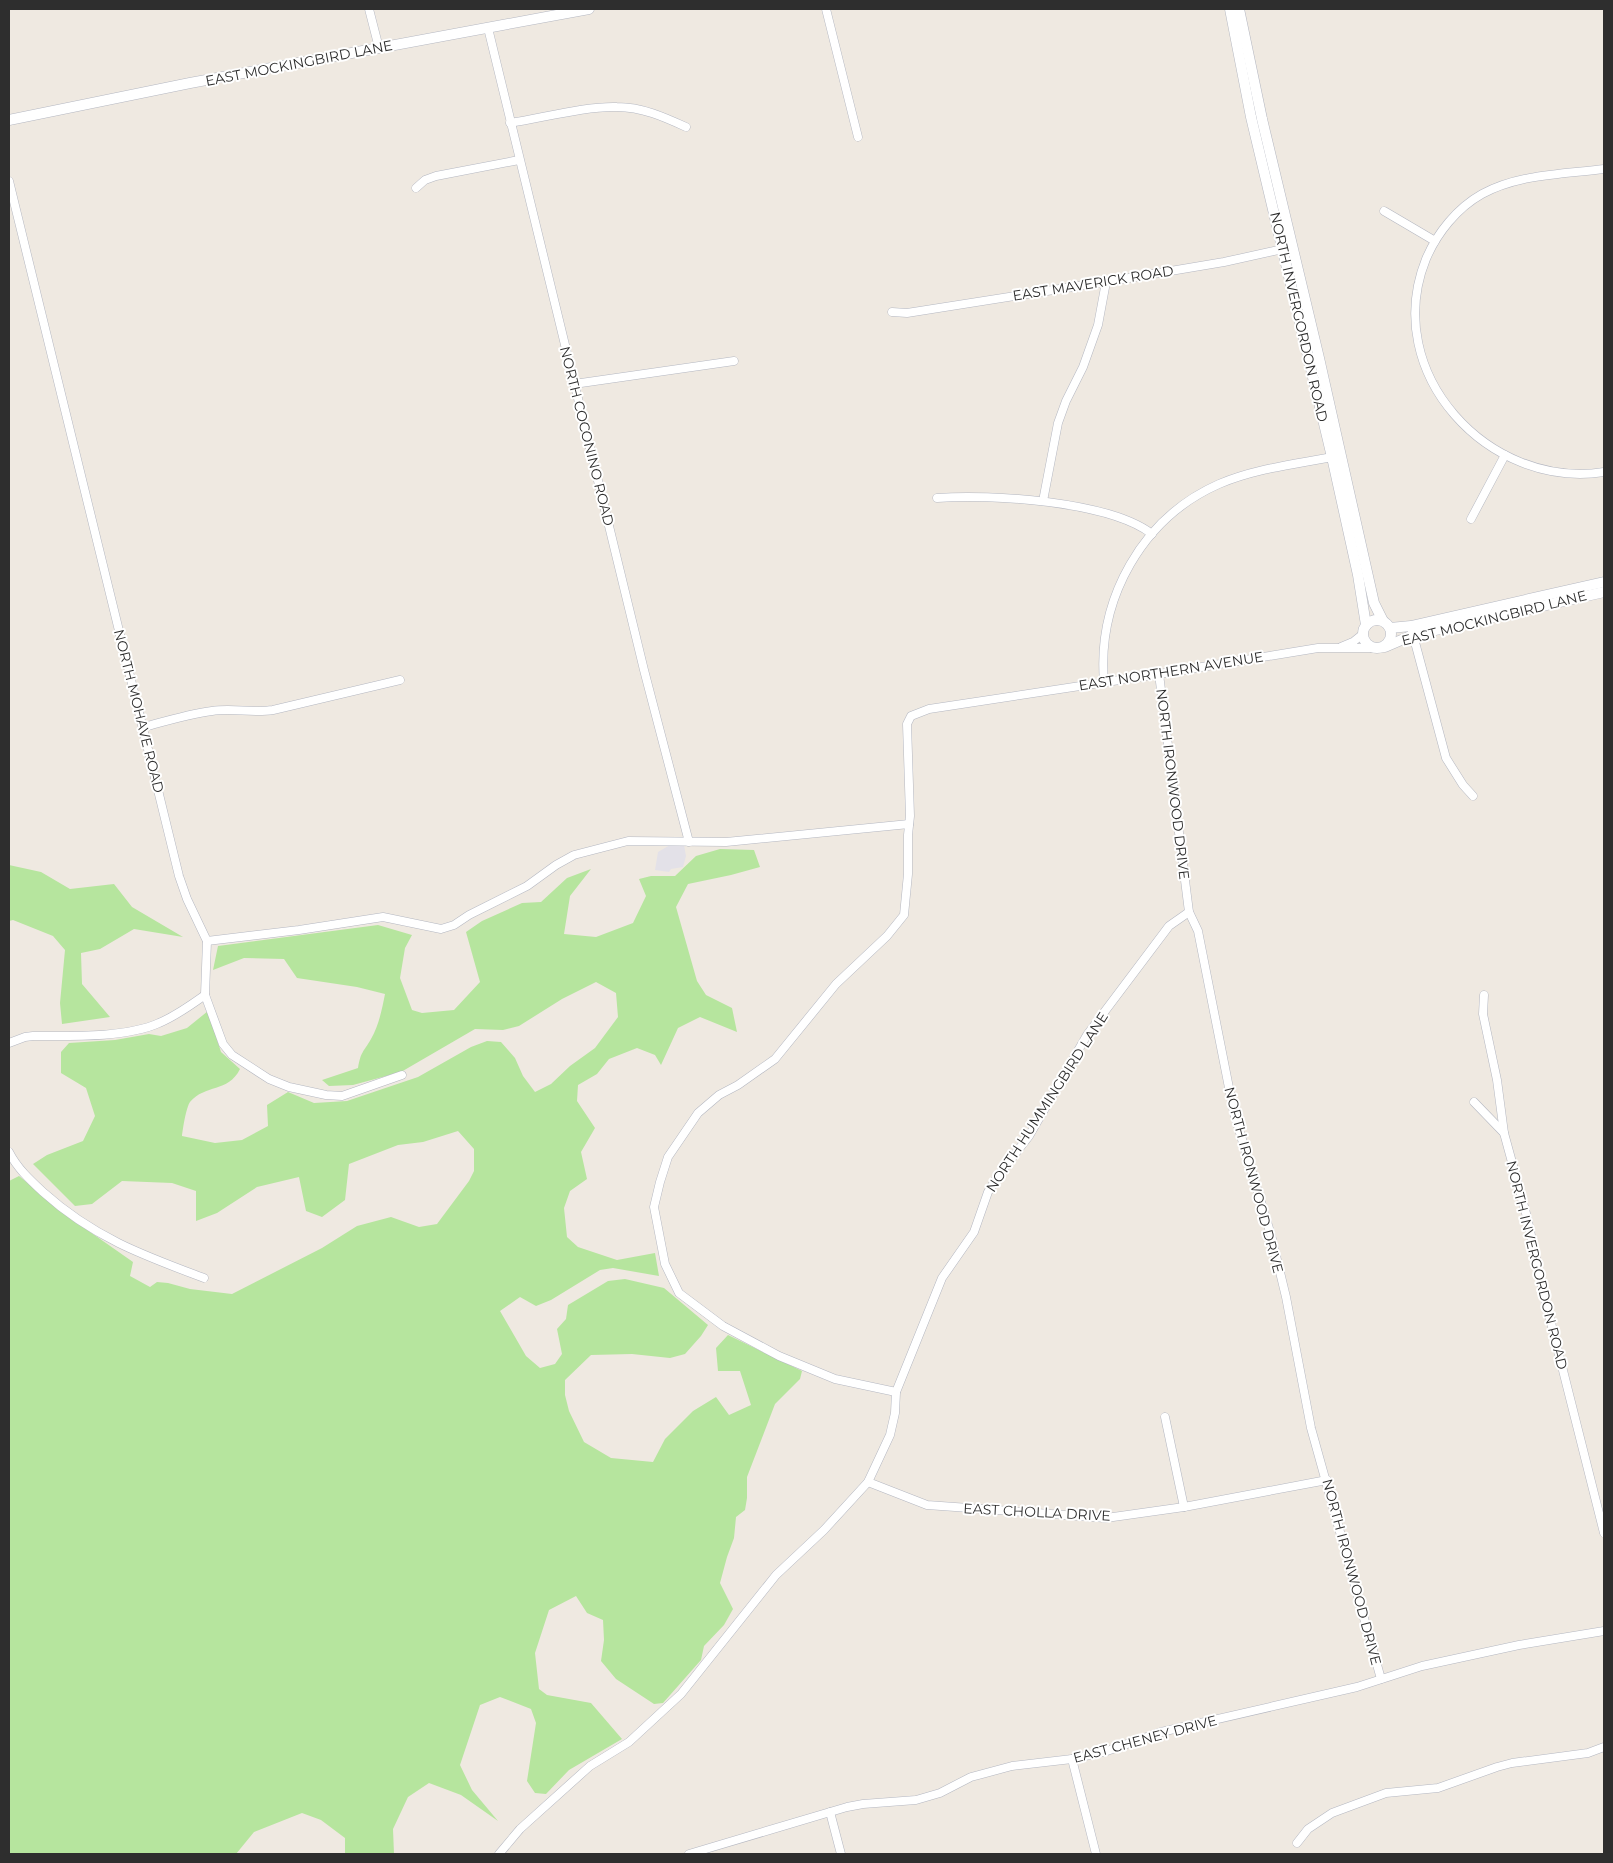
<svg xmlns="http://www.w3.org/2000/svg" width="1613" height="1863" font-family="Montserrat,sans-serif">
<rect width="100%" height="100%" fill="#efe9e1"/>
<polygon fill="#e3e1e8" points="670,845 684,845 686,856 683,867 671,869 669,872 655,870 658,852"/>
<g fill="#b6e59e">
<path d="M720,849L754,850L760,867L731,875L688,884L676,907L697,981L706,995L732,1008L737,1032L700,1017L678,1028L661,1065L655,1055L637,1048L609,1059L597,1074L578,1085L577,1101L595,1128L581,1152L587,1179L570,1191L564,1208L567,1237L578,1247L617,1260L655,1253L659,1276L613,1268L600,1270L551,1300L536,1306L520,1297L500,1311L526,1356L540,1368L555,1364L562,1354L557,1329L566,1319L568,1305L608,1281L625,1279L664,1288L708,1325L701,1336L685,1354L670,1358L632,1354L591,1355L565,1380V1395L569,1411L584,1442L611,1458L653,1462L665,1439L693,1411L716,1397L729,1415L751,1405L740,1371H718L716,1348L728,1335L802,1371L800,1379L775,1404L747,1477V1498L745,1510L736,1517L734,1538L727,1557L720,1583L733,1609L724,1625L704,1646L701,1660L663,1703L654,1704L616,1679L601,1661L604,1640L603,1620L587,1613L576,1596L549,1610L535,1653L539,1689L547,1695L591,1703L622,1739L569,1770L546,1794L535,1793L527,1781L536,1723L531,1709L500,1697L480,1705L460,1765L472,1790L498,1821L461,1795L429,1783L408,1797L393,1829L394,1854H345V1838L321,1820L302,1813L254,1832L236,1854H9V1181L19,1176L83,1227L133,1262L130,1276L150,1287L157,1282L168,1283L190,1289L232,1294L322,1248L357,1226L391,1217L419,1227L437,1224L469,1181L474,1171V1149L458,1131L423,1142L398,1145L349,1164L345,1200L322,1217L306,1211L299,1177L257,1187L217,1213L196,1221V1191L172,1183L122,1181L92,1204L75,1206L33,1164L47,1155L83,1141L95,1116L86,1088L61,1073V1052L69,1043L115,1040L149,1034L161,1036L187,1028L208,1011L221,1052L240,1069C228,1093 205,1084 190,1102C186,1108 183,1128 182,1136L215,1143L242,1140L268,1126L267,1105L288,1092L314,1103L347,1101L418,1077L471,1047L487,1041L501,1042L515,1058L523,1076L535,1092L551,1084L570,1066L595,1048L618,1017L616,993L596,982L562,999L519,1026L503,1030L475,1029L401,1072L353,1085L329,1086L322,1080L358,1068C361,1051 363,1053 371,1039C379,1025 382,1009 385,994L357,987L297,978L284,959L244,958L213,970L218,946L378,925L412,935L405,948L400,978L412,1010L422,1013L454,1010L480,982L466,932L482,921L522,903L541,902L567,878L591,869L570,896L564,934L596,937L633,923L646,896L639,879L651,876H675L696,856Z"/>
<polygon points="9,865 41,872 70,889 114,884 132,907 183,937 134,929 100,949 81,953 82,984 110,1017 62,1024 60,1003 65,950 53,936 13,920 9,921"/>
</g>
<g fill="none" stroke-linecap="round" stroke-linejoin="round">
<g stroke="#b4b7c1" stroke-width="9">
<g id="street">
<polyline points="369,9 379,48"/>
<polyline points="826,9 858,137"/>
<polyline points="488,28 644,670 689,842"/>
<path d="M510,123C543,118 585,106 617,107C642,107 664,117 686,127"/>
<path d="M1604,169C1564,174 1519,174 1482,194C1457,208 1437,233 1426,259C1380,373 1489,490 1604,472"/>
<polyline points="9,181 179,876 187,899 207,941 205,995 223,1044 232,1055 269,1079 289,1087 326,1095 342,1096 402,1075"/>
<polyline points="416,188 425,180 436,176 519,160"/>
<polyline points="1384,211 1435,241"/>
<polyline points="892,312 907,313 1123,279 1224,262 1287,248"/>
<polyline points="574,384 734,361"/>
<path d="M937,498C991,494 1109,501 1152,534"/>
<polyline points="1043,501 1058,423 1066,401 1083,367 1098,325 1106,282"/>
<polyline points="1471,519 1505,455"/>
<polyline points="1412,631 1446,758 1463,785 1473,796"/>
<polyline points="1341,647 1353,642 1363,634"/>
<polyline points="1159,674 1189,912 1198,931 1234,1113 1271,1235 1286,1297 1311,1428 1381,1679"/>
<path d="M1104,682C1097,599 1142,518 1219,484C1256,468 1298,464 1337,456"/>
<path d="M144,727C166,721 189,714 212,711C232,708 253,713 273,710L400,680"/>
<polyline points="207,941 299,930 383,917 441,929 454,925 469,915 527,886 556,865 574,855 628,841 726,842 909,824"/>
<polyline points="1484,995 1483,1014 1497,1080 1504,1133 1527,1217 1544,1295 1604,1533"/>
<path d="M9,1043L25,1037L33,1036C69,1036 126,1038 159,1023C176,1016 191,1005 205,995"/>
<polyline points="1474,1102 1504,1133"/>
<path d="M9,1152C17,1168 30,1180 43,1192C93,1237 142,1255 204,1278"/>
<polyline points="896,1392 835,1379 779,1356 723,1326 679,1293 665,1264 654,1207 660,1182 668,1157 698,1113 719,1095 738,1085 775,1059 836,984 887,936 904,915 908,874 908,835 910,816 907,724 911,716 929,709 1159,674 1318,648 1374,648"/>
<polyline points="1165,1417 1184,1507"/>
<polyline points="868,1482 927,1505 1106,1518 1184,1507 1327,1480"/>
<polyline points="1072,1759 1096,1854"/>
<polyline points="830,1812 841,1854"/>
<polyline points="1297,1843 1308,1829 1332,1813 1386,1793 1438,1788 1497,1767 1512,1763 1588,1753 1604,1747"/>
<polyline points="499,1854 520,1829 590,1766 629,1742 681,1694 776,1575 824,1530 868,1482 890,1435 895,1413 896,1392 942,1278 974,1232 988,1192 998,1176 1029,1136 1087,1035 1169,926 1189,912"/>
<polyline points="689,1854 847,1807 863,1804 916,1800 940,1793 971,1777 1012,1766 1072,1759 1107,1751 1161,1732 1357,1687 1422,1666 1519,1645 1604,1631"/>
</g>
</g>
<g stroke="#b4b7c1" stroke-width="11">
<g id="secondary">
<polyline points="1230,9 1251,117 1332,457 1358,575 1366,625"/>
<polyline points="1239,9 1262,119 1319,358 1374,603 1383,621"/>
<polyline points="9,120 190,83 589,9"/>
<circle cx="1377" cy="634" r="14"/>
<polyline points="1390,628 1411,626 1604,582"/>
<polyline points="1385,647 1413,635 1604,592"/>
</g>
</g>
<use href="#street" stroke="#fff" stroke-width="8"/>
<use href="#secondary" stroke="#fff" stroke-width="10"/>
</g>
<g text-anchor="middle" stroke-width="4" stroke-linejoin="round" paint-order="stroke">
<g font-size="14" fill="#2e2e2e" stroke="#fff">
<text transform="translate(299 63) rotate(-11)" y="5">EAST MOCKINGBIRD LANE</text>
<text transform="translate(1093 283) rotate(-9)" y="5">EAST MAVERICK ROAD</text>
<text transform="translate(1299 317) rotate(77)" y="5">NORTH INVERGORDON ROAD</text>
<text transform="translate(587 436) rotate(76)" y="5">NORTH COCONINO ROAD</text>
<text transform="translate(1494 618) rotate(-14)" y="5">EAST MOCKINGBIRD LANE</text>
<text transform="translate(1171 671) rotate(-9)" y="5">EAST NORTHERN AVENUE</text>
<text transform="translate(139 711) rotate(76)" y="5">NORTH MOHAVE ROAD</text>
<text transform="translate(1173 784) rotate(83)" y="5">NORTH IRONWOOD DRIVE</text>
<text transform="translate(1047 1102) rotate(-57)" y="5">NORTH HUMMINGBIRD LANE</text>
<text transform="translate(1254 1180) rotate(75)" y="5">NORTH IRONWOOD DRIVE</text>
<text transform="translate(1537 1265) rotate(76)" y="5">NORTH INVERGORDON ROAD</text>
<text transform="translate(1037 1512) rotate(3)" y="5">EAST CHOLLA DRIVE</text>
<text transform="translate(1352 1572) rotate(75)" y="5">NORTH IRONWOOD DRIVE</text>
<text transform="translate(1145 1739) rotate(-15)" y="5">EAST CHENEY DRIVE</text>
</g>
</g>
<rect width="1613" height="1863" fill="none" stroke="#2e2e2e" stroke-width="20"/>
</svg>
